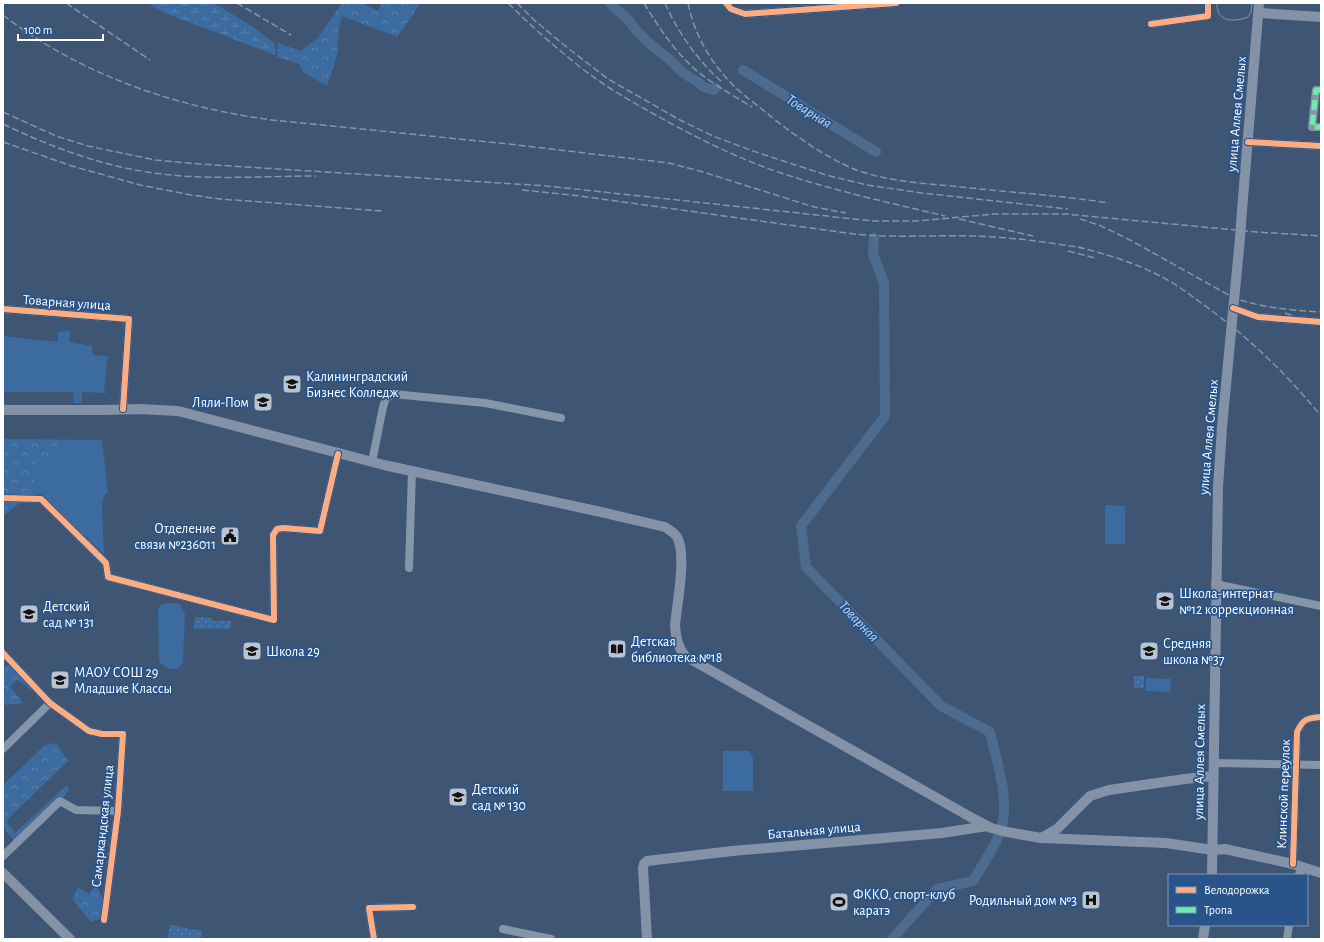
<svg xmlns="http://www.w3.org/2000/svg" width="1324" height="942" font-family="'Alegreya Sans',sans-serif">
<defs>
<pattern id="forest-crowns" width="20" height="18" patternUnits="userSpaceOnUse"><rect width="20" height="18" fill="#3c6b9f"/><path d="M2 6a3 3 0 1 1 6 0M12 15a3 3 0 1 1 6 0" fill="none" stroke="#5981ad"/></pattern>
<pattern id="wetland-marsh" width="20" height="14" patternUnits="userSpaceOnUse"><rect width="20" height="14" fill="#3c6b9f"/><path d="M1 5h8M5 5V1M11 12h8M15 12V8" fill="none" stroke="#5981ad"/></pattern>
<pattern id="park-dots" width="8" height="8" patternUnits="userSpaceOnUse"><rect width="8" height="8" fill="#3c6b9f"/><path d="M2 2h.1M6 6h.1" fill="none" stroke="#5981ad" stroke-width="1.8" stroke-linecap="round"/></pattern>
</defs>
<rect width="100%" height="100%" fill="#3e5674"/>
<g fill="#3c6b9f">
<polygon points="70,331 69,342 92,346 93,355 108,356 104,390 107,393 82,392 82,403 74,403 73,392 3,392 3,336 58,342 58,332"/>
<polygon points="3,439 102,440 108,492 104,496 102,506 104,554 42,496 30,495 3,516"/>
<polygon points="1105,505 1125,506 1125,544 1105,544"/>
<path d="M173,603L180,604L185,614L183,662C178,674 166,669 159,661L158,608L163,604Z"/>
<polygon points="1146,678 1171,679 1170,692 1146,691"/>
<polygon points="723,751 749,751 753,758 753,791 723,791"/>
</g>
<g fill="url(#forest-crowns)">
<polygon points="342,3 362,3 378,11 382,3 421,3 397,37 342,16 339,27 337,56 327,86 304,73 299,64 277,57 278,43 300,51 318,38"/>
<polygon points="3,442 58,443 58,453 26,467 26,470 34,470 35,486 3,511"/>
<polygon points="8,664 34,688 31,690 17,679 10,687 23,703 6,705 3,701 3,669"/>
<polygon points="56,743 68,761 6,821 15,833 67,785 69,791 15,842 3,827 3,785 45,745"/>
<polygon points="96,885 104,900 100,919 91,922 72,899 78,888 89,894"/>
</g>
<polygon fill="url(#wetland-marsh)" points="147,3 214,3 253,27 275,44 275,55 165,13"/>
<g fill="url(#park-dots)">
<polygon points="195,617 212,618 213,621 231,621 230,629 194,629"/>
<rect x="1134" y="676" width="10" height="12"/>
<polygon points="170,925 202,931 201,939 167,939"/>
</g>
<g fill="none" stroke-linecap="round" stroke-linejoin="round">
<g stroke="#4d6b8f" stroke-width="10">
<polyline points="610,3 618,11 626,17 636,30 650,44 669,59 683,73 698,82 703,87 714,90 716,88"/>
<polyline points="743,70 876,152"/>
<path d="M874,238L873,254L884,283L885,416L801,526L806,567L941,706L990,732C997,764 1012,803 999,835C993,850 981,867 973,881L937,889L892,939"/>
</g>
<g stroke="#8596a8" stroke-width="8">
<polyline points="726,3 731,9 745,14 896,3"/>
<polyline points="1151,24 1208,16 1208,3"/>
<polyline points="1321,90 1316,90 1312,127 1321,127"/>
<polyline points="1248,142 1321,146"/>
<polyline points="1233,308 1258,317 1321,322"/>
<polyline points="3,309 129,319 123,409"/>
<polyline points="372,462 383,407 386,398 393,394 485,403 561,418"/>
<polyline points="3,498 41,499 106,563 108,577 274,620 273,535 277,529 283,528 320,531 338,454"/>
<polyline points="409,568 412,472"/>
<polyline points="1215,584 1321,606"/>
<polyline points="3,653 50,703 89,731 102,734 123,734 118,811 104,920"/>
<polyline points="3,749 50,703"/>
<polyline points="1213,763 1321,765"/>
<polyline points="3,856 60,801 76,810 118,811"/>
<path d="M1293,864L1297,732C1303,719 1307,718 1321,717"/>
<polyline points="1299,875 1301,867"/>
<polyline points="503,929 551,939"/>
<polyline points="374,939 369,908 413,907"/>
<polyline points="1287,939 1289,925"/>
</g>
<g stroke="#8492a7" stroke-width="10">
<polyline points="1259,13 1321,17"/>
<polyline points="1242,210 1259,3"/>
<path d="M3,410H104L139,409L178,411L384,465L601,512L665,527C669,530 674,532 677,537C687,554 677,604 675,625C676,637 677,646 685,656L974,819L991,828L1007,832L1041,838L1166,843L1213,850L1225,849L1293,864L1321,873"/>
<polyline points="1041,838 1057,829 1090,796 1109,790 1185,779 1213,776"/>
<polyline points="3,873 70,939"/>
<polyline points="1212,875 1218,488 1222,427 1240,238"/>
<polyline points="647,939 643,868 644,864 647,861 732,851 942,833 987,826"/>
<polyline points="1203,939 1205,925"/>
</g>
<path stroke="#8594a7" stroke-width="1" d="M1217,3C1216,23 1234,22 1248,17L1251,12L1252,3"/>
<g stroke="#8594a7" stroke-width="1.5" stroke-dasharray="7 3" stroke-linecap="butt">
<polyline points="66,3 150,60"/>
<polyline points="237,3 291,35"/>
<path d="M508,3C531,26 555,47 580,67C603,85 627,99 652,113C693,136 736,158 781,173C835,191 891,203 945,216"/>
<polyline points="517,3 533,19 564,45 608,79 680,120 713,136 753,151 826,175 867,185 922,193 1068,209"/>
<path d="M644,3C659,28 675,52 697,71C714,85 734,96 752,107"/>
<path d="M665,3C678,33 698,61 723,83"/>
<path d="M688,3C694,33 709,60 730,82C738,91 748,98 758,106C784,128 822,156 854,169C885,181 919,183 952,186C1004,192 1057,195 1109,203"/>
<path d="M3,15C81,75 175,107 272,120L509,144L669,163L703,172L814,207L846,213"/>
<polyline points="3,112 56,136 88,146 155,160 199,164 547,186 873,221 917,221 995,214 1065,214 1257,232 1321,236"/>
<path d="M3,124C49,146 96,164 147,172C203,181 260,176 316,176"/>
<polyline points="3,142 72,166 140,185 191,195 220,199 383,211"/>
<path d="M522,190L580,196L854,234C894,238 933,235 973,236C1010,237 1047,242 1083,248"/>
<polyline points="959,219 1033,236"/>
<path d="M1080,219L1099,225L1130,240L1234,298C1263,308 1291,310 1321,312"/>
<path d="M1078,247C1105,254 1133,262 1158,275C1175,283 1189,294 1204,305C1248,337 1287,374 1321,416"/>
<polyline points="1068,251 1095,258"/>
<polyline points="1285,313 1321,325"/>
</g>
<polyline stroke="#8492a7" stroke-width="10" points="1240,238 1242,210"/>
<polyline stroke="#6deda7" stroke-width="5" stroke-dasharray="10 5" stroke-linecap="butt" points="1321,90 1316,90 1312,127 1321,127"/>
<g stroke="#28548a" stroke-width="8">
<g id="cycleway">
<polyline points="726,3 731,9 745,14 896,3"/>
<polyline points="1151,24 1208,16 1208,3"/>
<polyline points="1248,142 1321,146"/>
<polyline points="1233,308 1258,317 1321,322"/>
<polyline points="3,309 129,319 123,409"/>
<polyline points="3,498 41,499 106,563 108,577 274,620 273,535 277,529 283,528 320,531 338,454"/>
<polyline points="3,653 50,703 89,731 102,734 123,734 118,811 104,920"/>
<path d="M1293,864L1297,732C1303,719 1307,718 1321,717"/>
<polyline points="374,939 369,908 413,907"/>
</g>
</g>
<use href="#cycleway" stroke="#ffac80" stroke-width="6"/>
</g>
<defs>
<g id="university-square" transform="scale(1)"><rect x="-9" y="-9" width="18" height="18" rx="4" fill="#bbc4ce" stroke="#28548a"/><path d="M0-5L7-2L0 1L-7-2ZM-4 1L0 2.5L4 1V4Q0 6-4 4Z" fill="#111"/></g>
<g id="school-square" transform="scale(1)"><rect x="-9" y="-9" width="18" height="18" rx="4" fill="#bbc4ce" stroke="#28548a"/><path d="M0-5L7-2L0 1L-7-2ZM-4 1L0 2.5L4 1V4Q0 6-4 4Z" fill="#111"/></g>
<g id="civic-square" transform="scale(1)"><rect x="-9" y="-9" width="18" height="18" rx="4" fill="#bbc4ce" stroke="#28548a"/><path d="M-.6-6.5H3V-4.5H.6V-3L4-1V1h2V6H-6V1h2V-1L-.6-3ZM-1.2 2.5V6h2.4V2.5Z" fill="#111"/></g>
<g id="library-square" transform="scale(1)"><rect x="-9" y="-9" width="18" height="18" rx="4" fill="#bbc4ce" stroke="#28548a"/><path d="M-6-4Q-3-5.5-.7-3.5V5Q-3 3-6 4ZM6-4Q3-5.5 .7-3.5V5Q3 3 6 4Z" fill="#111"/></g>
<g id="hospital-square" transform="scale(1)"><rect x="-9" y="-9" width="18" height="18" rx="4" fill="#bbc4ce" stroke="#28548a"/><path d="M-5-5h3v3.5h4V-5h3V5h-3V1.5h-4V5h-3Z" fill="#111"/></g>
<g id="stadium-square" transform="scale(1)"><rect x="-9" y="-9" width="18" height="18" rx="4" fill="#bbc4ce" stroke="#28548a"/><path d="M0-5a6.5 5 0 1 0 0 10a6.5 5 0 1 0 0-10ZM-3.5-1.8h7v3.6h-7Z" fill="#111"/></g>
</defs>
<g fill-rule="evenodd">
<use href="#university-square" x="292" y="384"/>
<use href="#school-square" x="263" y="402"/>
<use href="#civic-square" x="230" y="536"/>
<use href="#school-square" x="1165" y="601"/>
<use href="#school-square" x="29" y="614"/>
<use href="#library-square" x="617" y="649"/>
<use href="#school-square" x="252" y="651"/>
<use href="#school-square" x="1149" y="651"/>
<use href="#school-square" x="60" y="680"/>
<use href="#school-square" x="458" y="797"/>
<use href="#hospital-square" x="1091" y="900"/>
<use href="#stadium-square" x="839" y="902"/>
</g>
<g text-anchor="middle" stroke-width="3.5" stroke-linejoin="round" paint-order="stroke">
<g font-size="14" fill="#fff" stroke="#28548a">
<text transform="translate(1236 114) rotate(-85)" y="5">улица Аллея Смелых</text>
<text transform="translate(67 302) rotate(4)" y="5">Товарная улица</text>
<text transform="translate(1208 437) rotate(-85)" y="5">улица Аллея Смелых</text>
<text transform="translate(1199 762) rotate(-89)" y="5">улица Аллея Смелых</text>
<text transform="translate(1283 794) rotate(-88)" y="5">Клинской переулок</text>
<text transform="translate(102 826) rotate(-84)" y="5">Самаркандская улица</text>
<text transform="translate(814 830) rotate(-5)" y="5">Батальная улица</text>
</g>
<g font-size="14" fill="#fff" stroke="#28548a" text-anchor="start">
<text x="306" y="381">Калининградский<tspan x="306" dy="16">Бизнес Колледж</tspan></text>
<text x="249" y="407" text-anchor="end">Ляли-Пом</text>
<text x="216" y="533" text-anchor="end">Отделение<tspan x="216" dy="16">связи №236011</tspan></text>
<text x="1179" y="598">Школа-интернат<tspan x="1179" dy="16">№12 коррекционная</tspan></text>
<text x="43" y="611">Детский<tspan x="43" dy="16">сад № 131</tspan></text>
<text x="631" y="646">Детская<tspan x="631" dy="16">библиотека №18</tspan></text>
<text x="1163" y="648">Средняя<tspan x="1163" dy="16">школа №37</tspan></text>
<text x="266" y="656">Школа 29</text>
<text x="74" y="677">МАОУ СОШ 29<tspan x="74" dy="16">Младшие Классы</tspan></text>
<text x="472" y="794">Детский<tspan x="472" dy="16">сад № 130</tspan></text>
<text x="853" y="899">ФККО, спорт-клуб<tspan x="853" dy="16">каратэ</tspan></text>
<text x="1077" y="905" text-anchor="end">Родильный дом №3</text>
</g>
<g font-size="15" font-style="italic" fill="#c1d7f0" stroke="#28548a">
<text transform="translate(809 111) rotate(32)" y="5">Товарная</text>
<text transform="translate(859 621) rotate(46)" y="5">Товарная</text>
</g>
</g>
<rect width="1324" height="942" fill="none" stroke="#ffffff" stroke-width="8"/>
<rect x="1168" y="874" width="140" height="52" fill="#28548a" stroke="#7e98b9"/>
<rect x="1176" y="887" width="20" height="6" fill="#ffac80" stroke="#7e98b9"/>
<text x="1204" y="894" font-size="12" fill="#ffffff">Велодорожка</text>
<rect x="1176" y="907" width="20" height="6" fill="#6deda7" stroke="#7e98b9"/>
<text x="1204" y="914" font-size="12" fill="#ffffff">Тропа</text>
<path d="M18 34v6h85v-6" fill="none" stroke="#ffffff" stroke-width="2"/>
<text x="24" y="34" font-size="12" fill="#ffffff" stroke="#28548a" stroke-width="3" paint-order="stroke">100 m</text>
</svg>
